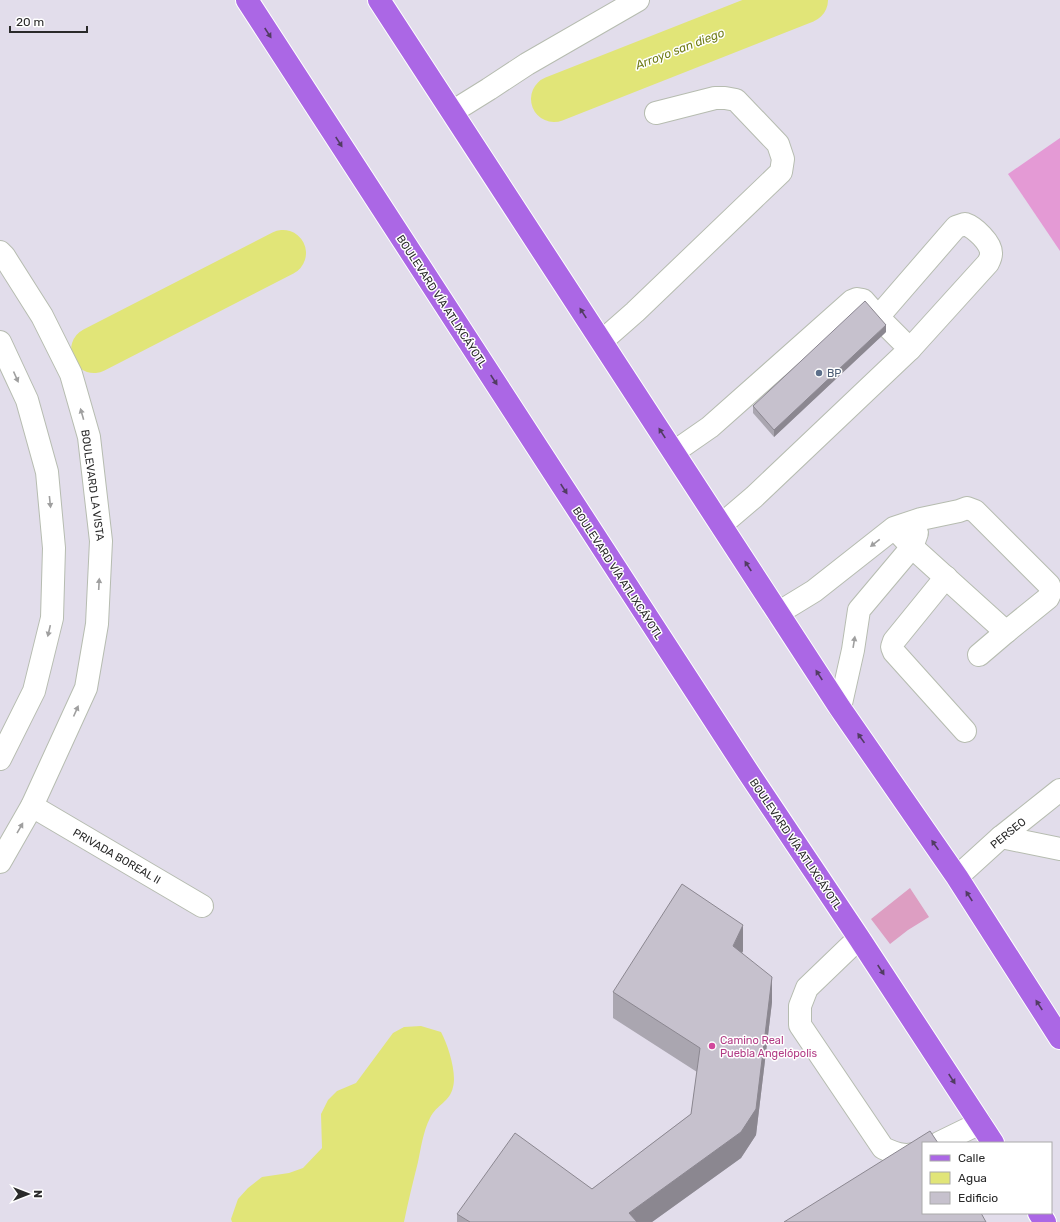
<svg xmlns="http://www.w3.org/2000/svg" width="1060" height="1222" font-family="Rubik,sans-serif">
<rect width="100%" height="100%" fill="#e2ddeb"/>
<polygon fill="#dd9ec2" points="910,888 929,917 908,930 890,944 871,919"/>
<polygon fill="#e49ad5" points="1060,138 1060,251 1008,174"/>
<path fill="#e1e578" d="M421,1026L441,1032C448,1045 457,1073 453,1087C450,1102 437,1104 430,1118C423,1132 421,1148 418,1162C413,1182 408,1202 404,1222H232L231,1219L238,1199L248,1188L262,1177L289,1173L303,1168L322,1148L321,1114L328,1100L337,1091L356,1083L393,1033L404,1027Z"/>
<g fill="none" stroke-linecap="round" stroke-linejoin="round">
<g stroke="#e1e578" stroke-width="46">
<polyline points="554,99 805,0"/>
<polyline points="94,350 283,253"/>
</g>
<g stroke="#b6bcb0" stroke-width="24">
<g id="minor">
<polyline points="452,112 489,89 527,64 638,0"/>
<polyline points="0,252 4,256 42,316 71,374 89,437 101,541 97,624 86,688 32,806 0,862"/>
<path d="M878,317L956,227L965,224C974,227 992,243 991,254C991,257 989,261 988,263L910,349"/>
<polyline points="602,341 635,312 781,172 783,159 778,144 736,100 725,98 715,98 656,113"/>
<polyline points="0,342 27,400 47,472 54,548 52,618 34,691 0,759"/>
<polyline points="674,452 710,427 852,301 857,299 863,300 878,317 910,349 754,497 721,525"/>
<polyline points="946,577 894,641 892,647 894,652 965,731"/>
<polyline points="778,613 814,591 894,528 921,519 959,511 967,508 975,511 1049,585 1051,591 1048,598 1006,632 912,547 894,528"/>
<polyline points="979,655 1006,632"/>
<polyline points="840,708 853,650 859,610 912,547 917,533"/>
<polyline points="32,806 202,906"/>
<polyline points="1001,837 1060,849"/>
<polyline points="957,877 1001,837 1060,790"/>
<path d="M859,938L807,988L800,1006V1025L883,1148C898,1155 908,1158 923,1151"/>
<polyline points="939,1143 980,1123"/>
</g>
</g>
<g stroke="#fff" stroke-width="24">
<g id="major">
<polyline points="247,0 748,772 859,938 993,1143"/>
<polyline points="379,0 840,708 957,877 1060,1038"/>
<polyline points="1039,1213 1045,1222"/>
</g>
</g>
<use href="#minor" stroke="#fff" stroke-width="22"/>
<use href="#major" stroke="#ab67e5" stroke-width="22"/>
</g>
<g fill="#aaa6b0">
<polygon points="886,332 774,437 753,413 753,406"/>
<polygon points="743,951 742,953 772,1002 756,1135 741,1158 652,1222 457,1222 457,1214 592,1189 691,1114 697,1072 613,1018 613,992"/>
</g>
<g fill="#8b8790">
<polygon points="886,325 886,332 774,437 774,430"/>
<polygon points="743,925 743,951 733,971 733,946"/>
<polygon points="772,977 772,1002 756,1135 741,1158 652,1222 629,1222 629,1213 741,1132"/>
</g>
<g fill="#c6c1cd" stroke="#8b8790">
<polygon points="865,301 886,325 774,430 753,406"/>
<polygon points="682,884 743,925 733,946 772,977 756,1109 741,1132 629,1213 637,1222 470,1222 457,1214 515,1133 592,1189 691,1114 700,1048 613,992"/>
<polygon points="930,1131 938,1143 923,1143 923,1213 981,1213 986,1222 784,1222"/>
</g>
<defs><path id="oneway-solid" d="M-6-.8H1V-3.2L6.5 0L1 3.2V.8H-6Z"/></defs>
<g fill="#513c62">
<use href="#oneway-solid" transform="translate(268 33) rotate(57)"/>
<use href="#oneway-solid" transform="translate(339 142) rotate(57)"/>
<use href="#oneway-solid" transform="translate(583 313) rotate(-123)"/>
<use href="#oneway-solid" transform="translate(494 380) rotate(57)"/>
<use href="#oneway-solid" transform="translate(662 433) rotate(-123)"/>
<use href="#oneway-solid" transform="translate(564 489) rotate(57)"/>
<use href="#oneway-solid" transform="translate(748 566) rotate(-123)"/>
<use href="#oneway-solid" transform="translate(819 675) rotate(-123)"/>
<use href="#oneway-solid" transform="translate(861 738) rotate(-125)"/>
<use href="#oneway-solid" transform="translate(935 845) rotate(-125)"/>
<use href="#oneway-solid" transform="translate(969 896) rotate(-123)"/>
<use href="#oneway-solid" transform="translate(881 970) rotate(57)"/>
<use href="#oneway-solid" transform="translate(1039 1005) rotate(-123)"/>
<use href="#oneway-solid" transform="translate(952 1079) rotate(57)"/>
</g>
<g fill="#9f9f9f">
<use href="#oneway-solid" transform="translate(16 377) rotate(66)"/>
<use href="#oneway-solid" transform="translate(82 414) rotate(-106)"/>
<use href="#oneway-solid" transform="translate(50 502) rotate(84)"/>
<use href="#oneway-solid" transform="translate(875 543) rotate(142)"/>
<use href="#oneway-solid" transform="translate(99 584) rotate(-87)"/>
<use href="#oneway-solid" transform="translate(49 631) rotate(103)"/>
<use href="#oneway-solid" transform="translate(854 642) rotate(-81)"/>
<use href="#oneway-solid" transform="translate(76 711) rotate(-66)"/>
<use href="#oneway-solid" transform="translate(20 828) rotate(-60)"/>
</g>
<circle fill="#5c6f8a" stroke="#fff" stroke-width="1.5" cx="819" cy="373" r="4"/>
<circle fill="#d1479c" stroke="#fff" stroke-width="1.5" cx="712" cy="1046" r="4"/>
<g text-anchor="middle" stroke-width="3" stroke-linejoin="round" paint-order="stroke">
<g font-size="11" fill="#2a2a2a" stroke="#fff">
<text transform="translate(442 301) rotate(57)" y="4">BOULEVARD VÍA ATLIXCÁYOTL</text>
<text transform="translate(93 485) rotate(82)" y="4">BOULEVARD LA VISTA</text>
<text transform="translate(618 573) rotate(57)" y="4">BOULEVARD VÍA ATLIXCÁYOTL</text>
<text transform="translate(1008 833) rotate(-39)" y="4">PERSEO</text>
<text transform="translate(796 844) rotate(56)" y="4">BOULEVARD VÍA ATLIXCÁYOTL</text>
<text transform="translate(117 856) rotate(30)" y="4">PRIVADA BOREAL II</text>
</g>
<g font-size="11" fill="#4e5e75" stroke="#fff" text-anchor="start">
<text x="827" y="377">BP</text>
</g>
<g font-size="11" fill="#b23c85" stroke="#fff" text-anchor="start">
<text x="720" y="1044">Camino Real<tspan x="720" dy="13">Puebla Angelópolis</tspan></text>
</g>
<g font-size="12" font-style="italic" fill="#717d17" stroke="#fff">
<text transform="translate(680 49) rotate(-21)" y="4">Arroyo san diego</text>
</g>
</g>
<rect x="922" y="1142" width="130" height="72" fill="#ffffff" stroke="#aaaaaa"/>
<rect x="930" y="1155" width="20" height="6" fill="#ab67e5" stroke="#aaaaaa"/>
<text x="958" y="1162" font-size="12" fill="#2a2a2a">Calle</text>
<rect x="930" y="1172" width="20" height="12" fill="#e1e578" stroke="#aaaaaa"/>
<text x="958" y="1182" font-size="12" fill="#2a2a2a">Agua</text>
<rect x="930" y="1192" width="20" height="12" fill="#c6c1cd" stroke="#aaaaaa"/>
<text x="958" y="1202" font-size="12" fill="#2a2a2a">Edificio</text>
<g transform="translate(28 1194) rotate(90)" stroke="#ffffff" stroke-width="3" paint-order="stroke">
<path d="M0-3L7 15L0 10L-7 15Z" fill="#2a2a2a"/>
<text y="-6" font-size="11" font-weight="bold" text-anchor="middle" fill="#2a2a2a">N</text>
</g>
<path d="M10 26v6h77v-6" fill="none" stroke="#2a2a2a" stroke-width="2"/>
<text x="16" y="26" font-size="12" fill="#2a2a2a" stroke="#ffffff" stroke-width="3" paint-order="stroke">20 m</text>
</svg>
